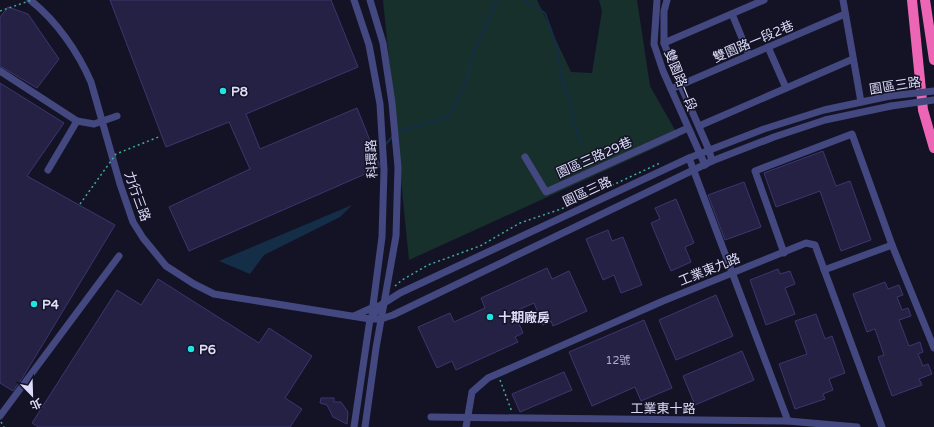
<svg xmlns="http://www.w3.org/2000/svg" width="934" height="427" font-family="'Varela Round','Noto Sans TC',sans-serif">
<rect width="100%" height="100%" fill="#141326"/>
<polygon fill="#17302c" points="383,0 537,0 571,72 592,73 602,11 599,0 637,0 650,86 679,137 409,260"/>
<polygon fill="#152e48" points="352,205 340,217 264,255 250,274 219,261"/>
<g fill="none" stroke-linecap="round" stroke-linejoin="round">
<g stroke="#152e48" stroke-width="2">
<polyline points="524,0 545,13 559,52 560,75 571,102 573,122 583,146"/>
<polyline points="397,132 449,116 466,81 473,53 494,8 496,0"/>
<polyline points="385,145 393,136"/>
</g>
</g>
<g fill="#252145" stroke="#3b366e">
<polygon points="110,0 331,0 358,67 246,114 260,149 357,108 379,163 379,168 189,251 169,207 250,169 229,122 166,147"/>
<polygon points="8,7 28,14 59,59 37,88 0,66 0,17"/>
<polygon points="0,83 64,123 27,176 115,225 23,377 13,391 0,383"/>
<polygon points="823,151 836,186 850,181 871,240 841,251 820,191 776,207 764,173"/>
<polygon points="744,182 761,227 725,240 708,195"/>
<polygon points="676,199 694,243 685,247 691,262 671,271 651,223 660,219 655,208"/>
<polygon points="608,230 612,241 623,237 642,285 621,293 614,275 603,280 586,239"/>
<polygon points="547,268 552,279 569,271 587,311 553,326 551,321 543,325 534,303 514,312 523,333 515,337 518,342 456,370 452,361 437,368 418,327 450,313 454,322 485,308 481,298"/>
<polygon points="778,269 780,274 790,271 795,284 785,288 795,314 766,325 750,280"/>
<polygon points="158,279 259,343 269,328 312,356 285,398 302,409 290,427 38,427 32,423 117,290 141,305"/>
<polygon points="885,282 888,289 899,285 903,295 897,297 902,310 908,308 911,316 899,320 909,346 920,342 923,352 918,354 923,366 928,364 932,374 919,379 922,385 892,396 878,357 884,355 875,329 867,332 853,294"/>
<polygon points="716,295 733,336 676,360 659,320"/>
<polygon points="816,314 825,339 832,336 845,373 829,379 833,390 823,394 825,399 795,409 779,364 807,354 795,321"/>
<polygon points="644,320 672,388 641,401 635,387 592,406 569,352"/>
<polygon points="742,351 754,380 695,405 683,376"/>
<polygon points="564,372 572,390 520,412 512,394"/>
<polygon points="321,398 334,398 334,402 341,402 348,412 347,424 333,417 327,405 320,403"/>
</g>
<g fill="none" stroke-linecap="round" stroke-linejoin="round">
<g stroke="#3fac9a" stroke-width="1.5" stroke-dasharray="2 3" stroke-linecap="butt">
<polyline points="395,286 402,280 428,265 480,246 520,223 561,209 660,163"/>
<polyline points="500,380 512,412"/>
<polyline points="1,422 4,427"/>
</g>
<g stroke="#444880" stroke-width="7">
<path d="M30,0C56,20 78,52 91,82L120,184L133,222L143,238L166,266L194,284L214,294L370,319H381L393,315L712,161L774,137L825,120L891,106"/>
<polyline points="354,0 369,45 380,104 384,170 382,237 372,313"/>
<polyline points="657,0 654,44 663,71 705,165"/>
<polyline points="667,0 664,11 664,43 674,70 709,150 712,161"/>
<polyline points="843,0 861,102"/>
<polyline points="732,14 749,55"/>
<polyline points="664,43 764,0"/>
<polyline points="768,47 786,88"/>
<polyline points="0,71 77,121 48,170"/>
<polyline points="671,89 845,14"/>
<polyline points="77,121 94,124 117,116"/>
<polyline points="699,126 853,59"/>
<polyline points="525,157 546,192 688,128"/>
<polyline points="689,158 788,421"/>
<polyline points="784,253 755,171 852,134 892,245 934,348"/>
<polyline points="824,270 892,245"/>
<polyline points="354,316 376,306"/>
<polyline points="0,416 119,256"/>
<polyline points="431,417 788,421 857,427"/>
<polyline points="354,427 370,319 381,305 400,293 689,158 764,129 824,110 890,96"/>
<polyline points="365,427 376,348 396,236 398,167 392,103 383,43 370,0"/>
<polyline points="466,427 472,392 488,378 663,301 806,243 815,245 882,427"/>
</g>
<g stroke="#ec66b5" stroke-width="10">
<polyline points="912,0 923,110 934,148"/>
<polyline points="925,0 934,60"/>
</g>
<g stroke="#3fac9a" stroke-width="1.5" stroke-dasharray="2 3" stroke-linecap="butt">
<polyline points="0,11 32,0"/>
<polyline points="80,204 116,154 161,136"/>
</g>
<g stroke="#444880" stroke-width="7">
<polyline points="890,96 934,91"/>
<polyline points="891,106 934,100"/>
</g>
</g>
<g fill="#20e4e3" stroke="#141326" stroke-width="1.5">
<circle cx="223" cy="91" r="4"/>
<circle cx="34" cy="304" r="4"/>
<circle cx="490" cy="317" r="4"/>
<circle cx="191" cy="349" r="4"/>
</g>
<g text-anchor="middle" stroke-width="3" stroke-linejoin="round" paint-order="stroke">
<g font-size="11" fill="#afaece">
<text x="618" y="364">12號</text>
</g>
<g font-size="13" fill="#ddddfb" stroke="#141326">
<text transform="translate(753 41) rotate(-23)" y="5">雙園路一段2巷</text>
<text transform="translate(681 80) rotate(68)" y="5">雙園路一段</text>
<text transform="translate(895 85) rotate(-9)" y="5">園區三路</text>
<text transform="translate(594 157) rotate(-24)" y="5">園區三路29巷</text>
<text transform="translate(371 159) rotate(-92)" y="5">科環路</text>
<text transform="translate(587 191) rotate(-25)" y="5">園區三路</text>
<text transform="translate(138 196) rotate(70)" y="5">力行三路</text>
<text transform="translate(709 269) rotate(-22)" y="5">工業東九路</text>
<text x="663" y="413">工業東十路</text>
</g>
<g font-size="13" font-weight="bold" fill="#ddddfb" stroke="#141326" text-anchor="start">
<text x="231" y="96">P8</text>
<text x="42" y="309">P4</text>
<text x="498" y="322">十期廠房</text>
<text x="199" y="354">P6</text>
</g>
</g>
<g transform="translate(32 395) rotate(157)" stroke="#141326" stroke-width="3" paint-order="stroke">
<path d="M0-3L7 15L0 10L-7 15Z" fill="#ddddfb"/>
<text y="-6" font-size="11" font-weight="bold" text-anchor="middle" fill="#ddddfb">北</text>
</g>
</svg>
